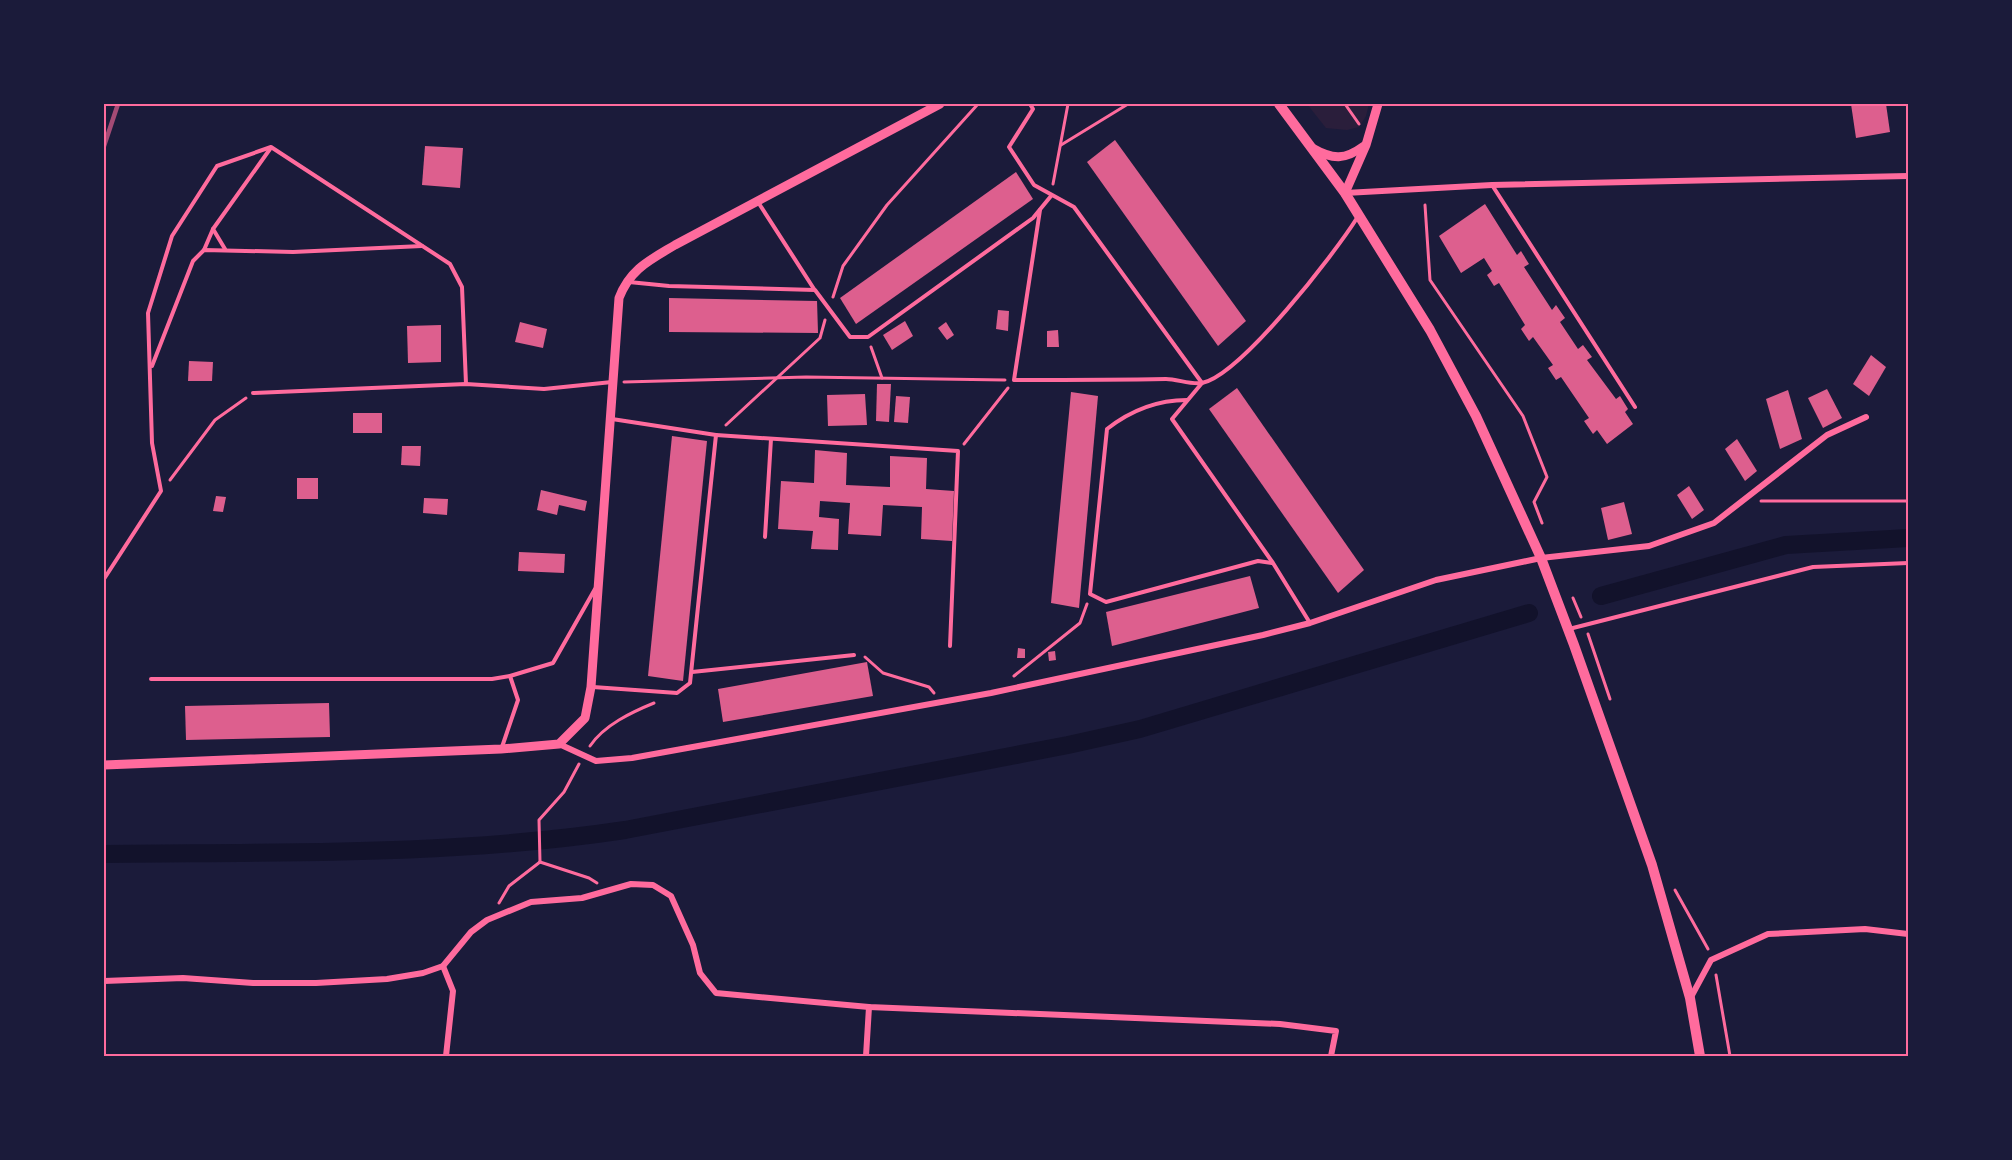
<svg xmlns="http://www.w3.org/2000/svg" width="2012" height="1160" font-family="'Noto Sans',sans-serif">
<rect width="100%" height="100%" fill="#1b1b3a"/>
<polygon fill="#2a1e3b" points="1307,104 1369,104 1366,116 1359,127 1347,130 1326,128"/>
<g fill="none" stroke-linecap="round" stroke-linejoin="round">
<g stroke="#12122b" stroke-width="18">
<polyline points="1601,596 1786,545 1908,538"/>
<path d="M104,854C278,852 452,856 625,830L1068,745L1140,729L1529,613"/>
</g>
</g>
<g fill="#dd5f8e">
<polygon points="1851,104 1886,104 1890,132 1856,138"/>
<polygon points="1115,140 1246,321 1218,346 1087,162"/>
<polygon points="425,146 463,148 460,188 422,185"/>
<polygon points="1016,172 1033,199 856,324 840,298"/>
<polygon points="1485,204 1517,255 1521,251 1529,264 1524,267 1552,310 1556,305 1565,318 1560,322 1578,349 1583,345 1592,357 1587,360 1616,399 1620,396 1628,409 1625,412 1633,424 1607,444 1597,430 1593,434 1584,421 1589,418 1561,377 1556,380 1548,368 1553,365 1533,337 1529,341 1521,329 1525,325 1499,283 1494,286 1487,275 1492,271 1484,258 1461,273 1439,236"/>
<polygon points="669,298 817,301 818,333 669,332"/>
<polygon points="998,310 1009,311 1008,331 996,329"/>
<polygon points="905,321 913,336 892,350 883,335"/>
<polygon points="520,322 547,329 543,348 515,342"/>
<polygon points="946,322 954,335 947,340 938,328"/>
<polygon points="441,325 441,362 408,363 407,326"/>
<polygon points="1058,330 1059,347 1047,347 1047,331"/>
<polygon points="1871,355 1886,367 1869,396 1853,384"/>
<polygon points="189,361 213,362 212,381 188,381"/>
<polygon points="877,384 891,384 889,422 876,421"/>
<polygon points="1237,388 1364,570 1338,593 1209,409"/>
<polygon points="1827,389 1842,418 1823,428 1808,398"/>
<polygon points="1788,390 1802,439 1780,449 1766,399"/>
<polygon points="1071,392 1098,396 1079,608 1051,603"/>
<polygon points="865,394 867,425 828,426 827,395"/>
<polygon points="896,396 910,397 908,423 894,422"/>
<rect x="353" y="413" width="29" height="20"/>
<polygon points="672,436 707,441 683,681 648,676"/>
<polygon points="1737,439 1757,471 1745,481 1725,449"/>
<polygon points="402,446 421,446 420,466 401,465"/>
<polygon points="815,450 847,453 846,485 890,487 890,456 927,458 926,489 954,491 952,541 921,539 922,507 883,505 881,536 848,534 850,503 820,501 819,517 839,519 838,550 811,549 813,531 778,529 781,481 814,483"/>
<rect x="297" y="478" width="21" height="21"/>
<polygon points="1689,486 1704,510 1692,519 1677,495"/>
<polygon points="541,490 587,501 585,511 559,505 557,515 537,510"/>
<polygon points="216,496 226,497 223,512 213,511"/>
<polygon points="424,498 448,499 447,515 423,513"/>
<polygon points="1624,502 1632,534 1608,540 1601,508"/>
<polygon points="519,552 565,554 564,573 518,571"/>
<polygon points="1250,576 1259,608 1112,646 1106,612"/>
<polygon points="1018,648 1025,649 1025,658 1017,658"/>
<polygon points="1055,651 1056,660 1049,661 1048,652"/>
<polygon points="867,662 873,696 723,722 718,689"/>
<polygon points="329,703 330,737 186,740 185,706"/>
</g>
<g fill="none" stroke-linecap="round" stroke-linejoin="round">
<g stroke="#ff6b9d" stroke-width="3">
<polyline points="1345,104 1359,124"/>
<polyline points="1061,145 1128,104"/>
<polyline points="1053,184 1068,104"/>
<polyline points="1425,205 1430,280 1523,416 1547,477 1534,502 1542,523"/>
<polyline points="833,297 843,266 887,205 978,104"/>
<polyline points="871,347 882,378"/>
<polyline points="624,382 806,377 1005,380"/>
<polyline points="726,425 820,338 825,320"/>
<polyline points="964,444 1008,388"/>
<polyline points="170,480 215,420 246,398"/>
<polyline points="1761,501 1908,501"/>
<polyline points="1573,598 1581,617"/>
<polyline points="1588,634 1610,699"/>
<polyline points="865,657 883,673 929,687 934,693"/>
<polyline points="1014,676 1080,623 1087,604"/>
<path d="M590,746C604,725 632,712 654,703"/>
<polyline points="540,862 539,820 564,792 579,764"/>
<polyline points="540,862 589,878 597,883"/>
<polyline points="1675,890 1708,949"/>
<polyline points="499,903 509,886 540,862"/>
<polyline points="1716,975 1730,1056"/>
</g>
<g stroke="#ff6b9d" stroke-width="4">
<polyline points="1030,104 1033,109 1009,147 1034,185 1074,207 1202,383 1172,419 1273,563 1310,623"/>
<polyline points="1492,185 1635,407"/>
<polyline points="758,202 814,289"/>
<path d="M1040,210L1014,380C1065,380 1115,380 1166,379C1177,379 1191,385 1202,383C1241,375 1335,253 1357,218"/>
<polyline points="225,249 213,229 270,149"/>
<polyline points="204,250 213,229"/>
<polyline points="629,282 669,286 815,290 850,337 868,337 1033,218 1051,196"/>
<polyline points="152,366 193,261 204,250 293,252 422,246"/>
<polyline points="253,393 466,384 544,389 612,382"/>
<path d="M1187,400C1157,400 1130,411 1107,429L1090,594L1106,602L1258,561L1272,563"/>
<polyline points="716,435 958,451 950,646"/>
<polyline points="765,537 771,439"/>
<polyline points="104,579 161,491 152,443 148,313 172,236 217,166 271,147 450,264 462,287 466,384"/>
<polyline points="1569,629 1813,567 1908,563"/>
<polyline points="692,672 854,655"/>
<polyline points="151,679 492,679 510,676 553,663 595,589"/>
<polyline points="593,687 677,693 690,683 716,435 612,419"/>
<polyline points="502,747 518,700 510,676"/>
</g>
<g stroke="#ff6b9d" stroke-width="6">
<polyline points="1345,193 1492,185 1908,176"/>
<polyline points="559,744 596,761 632,758 991,693 1263,635 1310,623 1436,580 1541,558 1649,546 1714,523 1827,435 1866,417"/>
<polyline points="443,966 453,991 446,1056"/>
<polyline points="104,981 183,978 253,983 316,983 387,979 423,973 443,966 471,932 487,920 531,902 582,898 631,884 653,885 671,896 693,945 700,973 716,993 869,1007 1280,1024 1336,1031 1331,1056"/>
<polyline points="1691,997 1711,960 1768,934 1865,929 1908,934"/>
<polyline points="866,1056 869,1007"/>
</g>
<g stroke="#ff6b9d" stroke-width="9">
<path d="M1312,148C1333,160 1345,160 1364,146"/>
<polyline points="1345,193 1366,145 1378,104"/>
<path d="M104,765L501,749L559,744L585,718L591,687L619,298C630,269 650,260 675,245L940,104"/>
</g>
<polyline stroke="#ff6b9d" stroke-width="10" points="1279,104 1345,193 1430,330 1476,416 1541,558 1574,645 1652,865 1690,998 1700,1056"/>
<polyline stroke="#a44b75" stroke-width="4.5" points="104,146 118,104"/>
</g>
<rect width="2012" height="1160" fill="none" stroke="#1b1b3a" stroke-width="210"/>
<rect x="105" y="105" width="1802" height="950" fill="none" stroke="#ff6b9d" stroke-width="2"/>
</svg>
